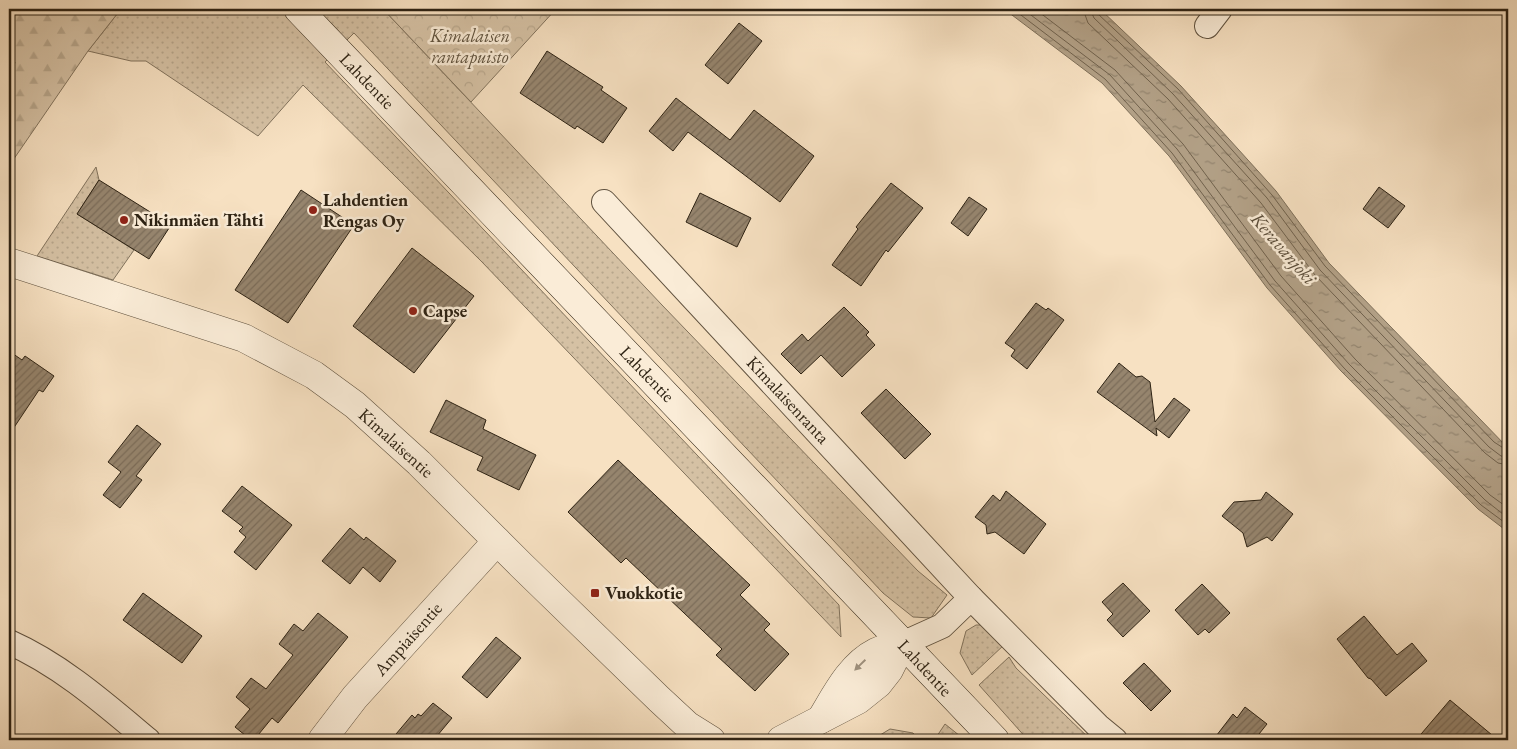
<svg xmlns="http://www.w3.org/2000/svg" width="1517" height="749" font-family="'EB Garamond',serif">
<defs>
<pattern id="grass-dots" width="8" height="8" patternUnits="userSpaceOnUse" patternTransform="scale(1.25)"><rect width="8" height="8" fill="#d5c1a4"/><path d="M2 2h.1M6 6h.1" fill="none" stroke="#b7a68c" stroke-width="1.8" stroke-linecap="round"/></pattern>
<pattern id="forest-firs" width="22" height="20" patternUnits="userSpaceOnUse" patternTransform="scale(1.25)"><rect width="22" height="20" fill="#d5c1a4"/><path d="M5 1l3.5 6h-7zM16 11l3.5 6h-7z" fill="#b7a68c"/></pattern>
<pattern id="park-crowns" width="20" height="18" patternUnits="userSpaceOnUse" patternTransform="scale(1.25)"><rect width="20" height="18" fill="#d5c1a4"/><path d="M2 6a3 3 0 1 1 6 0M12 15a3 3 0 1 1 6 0" fill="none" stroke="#b7a68c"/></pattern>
<pattern id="water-ripples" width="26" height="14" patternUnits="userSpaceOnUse" patternTransform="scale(1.25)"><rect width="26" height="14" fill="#b2a086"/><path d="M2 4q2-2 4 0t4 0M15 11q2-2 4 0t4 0" fill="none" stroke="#91826c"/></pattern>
<pattern id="building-hatch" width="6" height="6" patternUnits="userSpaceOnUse" patternTransform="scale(1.25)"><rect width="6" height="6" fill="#96856e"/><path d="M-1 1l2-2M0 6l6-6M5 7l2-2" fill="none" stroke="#7b6c59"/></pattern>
</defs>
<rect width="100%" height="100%" fill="#f7e1c2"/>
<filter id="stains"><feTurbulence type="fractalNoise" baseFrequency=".004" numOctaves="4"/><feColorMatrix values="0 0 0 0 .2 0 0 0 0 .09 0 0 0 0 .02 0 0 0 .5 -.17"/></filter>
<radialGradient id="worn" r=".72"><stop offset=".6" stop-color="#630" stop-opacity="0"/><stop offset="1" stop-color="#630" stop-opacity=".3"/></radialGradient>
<g fill="url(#grass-dots)" stroke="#81725c">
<polygon points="121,9 383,9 662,305 918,571 947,595 931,618 913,617 883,593 354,33 325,62 839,605 841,637 482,262 303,85 258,136 146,61 131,61 88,51"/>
<polygon points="96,167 99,180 77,214 134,250 113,280 37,256"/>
<polygon points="976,625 987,625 1005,644 972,675 960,653 966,631"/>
<polygon points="1009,657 1016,668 1091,740 1028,740 979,685"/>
<polygon points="945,724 965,740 940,740 937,736"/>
<polygon points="890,729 913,733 920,740 872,740"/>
</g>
<polygon fill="url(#forest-firs)" stroke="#81725c" points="9,9 121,9 88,51 9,166 9,86 15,62 9,56"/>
<polygon fill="url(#park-crowns)" stroke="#81725c" points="383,9 556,9 471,102"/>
<polygon fill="url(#water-ripples)" stroke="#7d6e58" points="1004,9 1100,9 1181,86 1276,191 1329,263 1508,448 1508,532 1478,509 1341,371 1267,288 1169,156 1102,83"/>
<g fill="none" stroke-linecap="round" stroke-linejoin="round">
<g stroke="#70614c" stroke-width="1">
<polyline points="1013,9 1105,79 1172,153 1270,285 1344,368 1481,505 1508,525"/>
<polyline points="1023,9 1110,75 1177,149 1275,281 1349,364 1485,500 1508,518"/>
<polyline points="1035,9 1115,70 1183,144 1281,276 1355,359 1490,495 1508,508"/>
<polyline points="1083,9 1088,23 1168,99 1261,203 1315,275 1485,453 1498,463 1508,465"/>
<polyline points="1090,9 1094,18 1173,94 1267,198 1320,270 1489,447 1501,456 1508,457"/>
<polyline points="1097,9 1098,14 1178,89 1272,195 1325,266 1494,442 1508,451"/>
</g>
</g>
<g fill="url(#building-hatch)" stroke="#2d2213">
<polygon points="739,23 762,41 728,84 705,65"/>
<polygon points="547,51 603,87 601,90 627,108 603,143 577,126 575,129 520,93"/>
<polygon points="676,98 730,140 754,110 814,156 780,202 688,132 673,151 649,131"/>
<polygon points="99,180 171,225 149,259 77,214"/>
<polygon points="891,183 923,208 888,252 886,250 861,286 832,265 858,229 856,227"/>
<polygon points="1379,187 1405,206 1388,228 1363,209"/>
<polygon points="301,190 354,225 288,323 235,290"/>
<polygon points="700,193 751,218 737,247 686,222"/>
<polygon points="969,197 987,209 968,236 951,223"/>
<polygon points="412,248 474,296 414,373 353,326"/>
<polygon points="1036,303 1046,310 1048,308 1064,320 1027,369 1011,356 1015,350 1005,343"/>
<polygon points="844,307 869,332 866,335 875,345 842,377 821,355 801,374 781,354 802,334 808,341"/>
<polygon points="9,351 22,360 25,356 54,376 43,392 39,390 9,435"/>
<polygon points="1119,363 1136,377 1142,376 1150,382 1155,422 1174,398 1190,410 1169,438 1156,428 1157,436 1097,392"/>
<polygon points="886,389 931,434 905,459 861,413"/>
<polygon points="446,400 486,420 483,429 536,455 519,490 477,470 483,457 430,432"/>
<polygon points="137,425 161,444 136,476 142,480 120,508 103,495 121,472 108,462"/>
<polygon points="618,460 750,585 740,595 770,624 764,630 789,654 755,691 716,655 722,649 626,558 621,563 568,512"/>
<polygon points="242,486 292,525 256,570 234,552 246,537 239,531 243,527 222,511"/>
<polygon points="1006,491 1046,524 1024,554 995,532 987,534 986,525 975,517 993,495 1000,501"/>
<polygon points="1266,492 1293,514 1272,541 1267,537 1247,547 1243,533 1222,516 1234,502 1261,500"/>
<polygon points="350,528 364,540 366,537 396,561 380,582 363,567 350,584 322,561"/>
<polygon points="1123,583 1150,611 1123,637 1107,620 1113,614 1102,602"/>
<polygon points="1202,584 1230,613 1209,633 1205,629 1198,635 1175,610"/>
<polygon points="143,593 202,636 182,663 123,620"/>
<polygon points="318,613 348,637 278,723 272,718 254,740 251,740 235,727 250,709 236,697 251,678 266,689 293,655 279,644 294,624 303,631"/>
<polygon points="1364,616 1397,655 1412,643 1427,661 1386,696 1371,679 1368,678 1337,639"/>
<polygon points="496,637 521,658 487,698 462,677"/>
<polygon points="1144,663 1171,691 1151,711 1123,683"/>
<polygon points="1450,700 1498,740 1416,740"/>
<polygon points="433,703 452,718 437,736 441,740 391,740 412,715 415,718 418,714 421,716"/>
<polygon points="1245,707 1267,724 1259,734 1266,740 1213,740 1233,714 1237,718"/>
</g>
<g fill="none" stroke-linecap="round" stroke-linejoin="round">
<g stroke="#60523f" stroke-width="26">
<g id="minor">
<polyline points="1207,26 1220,9"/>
<polyline points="604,202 971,598 1098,726 1115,740"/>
<path d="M9,642C61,665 105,704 148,740"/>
<polyline points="902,644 942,626 971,598"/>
</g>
</g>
<g stroke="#60523f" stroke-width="29">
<g id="tertiary">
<polyline points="9,262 244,338 314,375 355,405 419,463 521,565 659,699 687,725 711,740"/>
<path d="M821,719C835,696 850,665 876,652C884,648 894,646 902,644"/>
<polyline points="322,740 355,697 497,541"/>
<polyline points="781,740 858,700 878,684 889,670 902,644"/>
</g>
</g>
<g stroke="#2d2213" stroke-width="29">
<polyline id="secondary" points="298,9 995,740"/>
</g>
<use href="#minor" stroke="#faecd7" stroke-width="24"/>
<use href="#tertiary" stroke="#faecd7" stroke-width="28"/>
<use href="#secondary" stroke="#faecd7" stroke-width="28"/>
</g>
<defs><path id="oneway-solid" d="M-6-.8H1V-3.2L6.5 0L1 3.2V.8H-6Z" transform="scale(1.25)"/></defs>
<use fill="#9e917f" href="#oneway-solid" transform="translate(860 665) rotate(136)"/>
<g fill="#8f2418" stroke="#faecd7" stroke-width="2">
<circle cx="313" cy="210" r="5"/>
<circle cx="124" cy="220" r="5"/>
<circle cx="413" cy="311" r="5"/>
<rect x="590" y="588" width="10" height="10" rx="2.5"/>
</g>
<g text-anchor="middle" stroke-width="5" stroke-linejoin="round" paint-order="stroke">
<g font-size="18" font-style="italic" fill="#5f523e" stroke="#faecd7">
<text x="470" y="42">Kimalaisen<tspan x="470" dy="21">rantapuisto</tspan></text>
</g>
<g font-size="18" fill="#2d2213" stroke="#faecd7">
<text transform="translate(367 81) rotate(46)" y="6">Lahdentie</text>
<text transform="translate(647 374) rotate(46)" y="6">Lahdentie</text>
<text transform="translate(788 400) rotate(47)" y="6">Kimalaisenranta</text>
<text transform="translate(396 443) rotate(42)" y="6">Kimalaisentie</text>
<text transform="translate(408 639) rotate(-48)" y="6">Ampiaisentie</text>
<text transform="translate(925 668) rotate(47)" y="6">Lahdentie</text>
</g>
<g font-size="18" font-weight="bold" fill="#2d2213" stroke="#faecd7" text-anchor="start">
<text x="323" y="206">Lahdentien<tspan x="323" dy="21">Rengas Oy</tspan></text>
<text x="134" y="226">Nikinmäen Tähti</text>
<text x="423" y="317">Capse</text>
<text x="605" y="599">Vuokkotie</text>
</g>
<g font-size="19" font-style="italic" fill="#5c4e3b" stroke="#faecd7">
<text transform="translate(1284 248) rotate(49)" y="7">Keravanjoki</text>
</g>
</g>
<rect width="1517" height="749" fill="none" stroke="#f7e1c2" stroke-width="30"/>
<rect x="10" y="10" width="1497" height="729" fill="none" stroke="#2d2213" stroke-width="2.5"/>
<rect x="15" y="15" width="1487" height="719" fill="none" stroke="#2d2213"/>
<rect width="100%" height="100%" filter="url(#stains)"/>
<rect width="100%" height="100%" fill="url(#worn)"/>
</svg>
